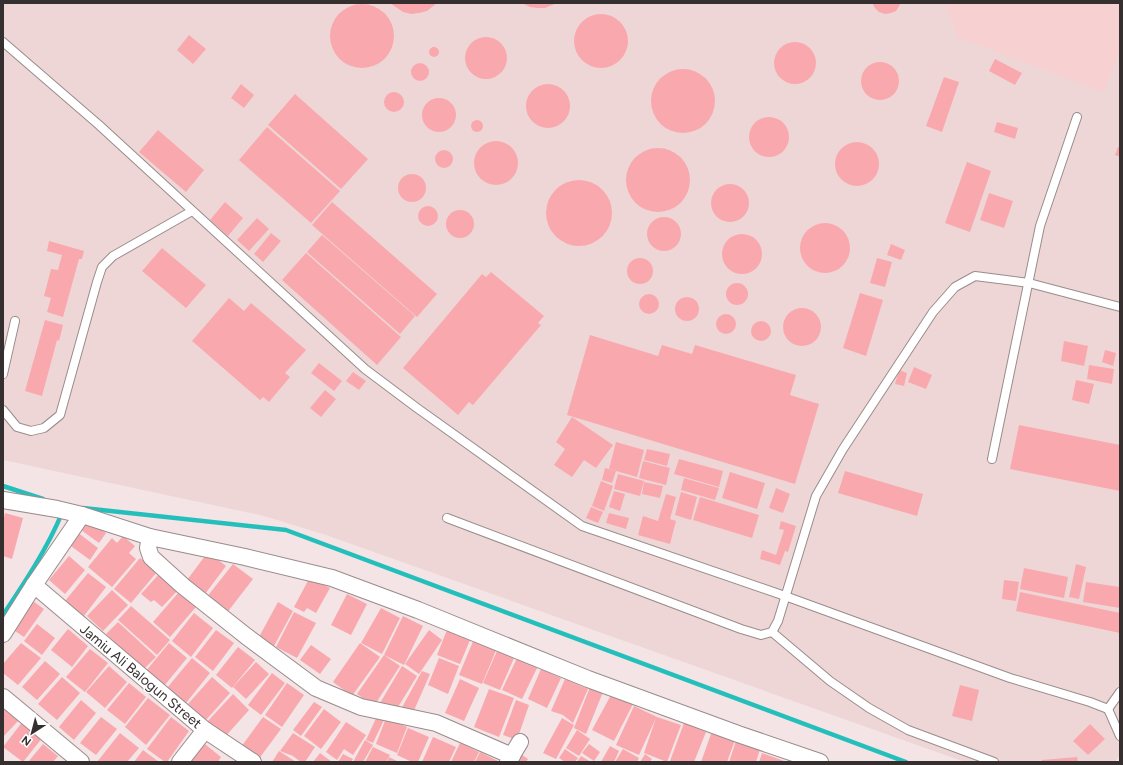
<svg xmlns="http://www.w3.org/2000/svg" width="1123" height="765" font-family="Figtree,sans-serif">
<rect width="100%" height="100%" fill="#f4e4e5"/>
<polygon fill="#eed6d7" points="3,3 1120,3 1120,755 1115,762 965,762 326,535 264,516 3,460"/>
<polygon fill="#f7d0d2" points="946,3 1120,3 1120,52 1103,92 957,37"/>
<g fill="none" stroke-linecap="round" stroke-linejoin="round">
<g stroke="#25bfbb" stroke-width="4.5">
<polyline points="3,486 43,499"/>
<polyline points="83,508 286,530 906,762"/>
<path d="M3,615C25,582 47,549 62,513"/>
</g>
</g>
<g fill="#f9a9ae">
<polygon points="390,3 437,3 427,11 419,13 411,14 403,12"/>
<polygon points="522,3 557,3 545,8 537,8 530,7"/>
<polygon points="872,3 901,3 896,11 891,13 885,14 879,12 875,8"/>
<circle cx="362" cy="36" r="32"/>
<circle cx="601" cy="41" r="27"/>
<polygon points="189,35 206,49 193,64 177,50"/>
<circle cx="486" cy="58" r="21"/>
<circle cx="795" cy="63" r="21"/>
<circle cx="434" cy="52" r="5"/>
<polygon points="995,59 1022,73 1015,85 989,71"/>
<circle cx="880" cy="81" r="19"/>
<circle cx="420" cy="72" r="9"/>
<circle cx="683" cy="101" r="32"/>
<polygon points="944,77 959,82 942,132 926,126"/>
<polygon points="241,84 254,95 244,108 231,98"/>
<circle cx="548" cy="106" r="22"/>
<circle cx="394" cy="102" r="10"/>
<polygon points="295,94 368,159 341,189 268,125"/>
<circle cx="439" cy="115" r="17"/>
<circle cx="769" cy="137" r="20"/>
<circle cx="477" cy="126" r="6"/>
<polygon points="997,122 1018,128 1015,139 994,132"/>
<polygon points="267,127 340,191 311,223 239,160"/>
<polygon points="158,130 204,170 186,192 139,152"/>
<circle cx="496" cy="163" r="22"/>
<circle cx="857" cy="164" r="22"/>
<polygon points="1118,147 1120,148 1120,157 1115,155"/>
<circle cx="658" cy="180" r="32"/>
<circle cx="444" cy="159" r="9"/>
<polygon points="967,162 991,171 970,232 945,223"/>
<circle cx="412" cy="188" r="14"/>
<circle cx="579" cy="213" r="33"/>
<circle cx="730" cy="203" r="19"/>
<polygon points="989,193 1013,201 1004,228 980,220"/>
<polygon points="225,202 243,218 228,236 210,220"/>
<polygon points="332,202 437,294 417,317 312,225"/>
<circle cx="428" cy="216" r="10"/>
<circle cx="460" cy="224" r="14"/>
<circle cx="664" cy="234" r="17"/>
<polygon points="257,218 269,229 249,251 237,240"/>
<circle cx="825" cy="248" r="25"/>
<polygon points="271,233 281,241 263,262 254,254"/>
<circle cx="742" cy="254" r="20"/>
<polygon points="322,235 415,316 400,334 307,252"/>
<polygon points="49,241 84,251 82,259 79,259 63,317 47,312 51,298 44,296 51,269 58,270 62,255 47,251"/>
<polygon points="891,244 905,250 901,260 887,255"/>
<polygon points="162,248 206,285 186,308 142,271"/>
<polygon points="306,253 401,337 377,365 282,280"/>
<circle cx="640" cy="271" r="13"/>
<polygon points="877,258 892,262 885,287 870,283"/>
<polygon points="491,272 544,316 538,323 541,325 473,405 469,402 458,415 403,368 482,274 486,277"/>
<circle cx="737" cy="294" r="11"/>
<polygon points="860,293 883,300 866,356 843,348"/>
<circle cx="649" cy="304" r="10"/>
<circle cx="687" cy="309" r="12"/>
<polygon points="229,298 244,311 251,303 306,350 285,373 290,377 269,402 263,397 260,400 192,341"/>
<circle cx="802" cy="327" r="19"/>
<circle cx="726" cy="324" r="10"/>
<polygon points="45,320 63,325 59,341 57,340 42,396 25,391"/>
<circle cx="761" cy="331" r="10"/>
<polygon points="590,335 658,356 662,345 692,354 695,345 796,375 790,395 819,404 795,484 567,415"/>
<polygon points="1064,341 1088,346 1084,366 1061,361"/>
<polygon points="1105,350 1116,353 1113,366 1102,362"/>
<polygon points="319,363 342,381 334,391 311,373"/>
<polygon points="1089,365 1114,369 1112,384 1087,379"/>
<polygon points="914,367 932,375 926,389 908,382"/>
<polygon points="899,370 907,373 904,386 895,384"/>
<polygon points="353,372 366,381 359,390 346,381"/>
<polygon points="1076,380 1094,384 1089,404 1072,400"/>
<polygon points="325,390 336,399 321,417 310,408"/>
<polygon points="572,417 613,445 596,468 584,460 572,477 554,465 565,449 556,442"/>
<polygon points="1019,425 1120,445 1120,491 1010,469"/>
<polygon points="616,442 644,450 637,477 609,469"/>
<polygon points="647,449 670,454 667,466 644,460"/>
<polygon points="679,459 723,471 719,487 674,474"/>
<polygon points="643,461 670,468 666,485 639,478"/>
<polygon points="605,468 616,471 612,483 602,480"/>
<polygon points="845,471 923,494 917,516 838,493"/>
<polygon points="730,472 765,483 757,509 722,498"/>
<polygon points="618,474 644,481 640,496 614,489"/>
<polygon points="684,478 719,488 715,500 681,490"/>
<polygon points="601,481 613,486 604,511 592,506"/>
<polygon points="644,482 663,486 660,498 642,494"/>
<polygon points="776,488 790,494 783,513 769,508"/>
<polygon points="614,491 625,494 620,511 609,507"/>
<polygon points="681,492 697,497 691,520 675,515"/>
<polygon points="666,494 676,497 670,519 676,521 670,544 638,535 643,516 658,521"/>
<polygon points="700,497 759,515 752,538 693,520"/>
<polygon points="591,507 603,512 598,523 586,518"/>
<polygon points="5,513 23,518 12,559 3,556 3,522"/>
<polygon points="609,513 629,518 626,529 606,523"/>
<polygon points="84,517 106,533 99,543 77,527"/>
<polygon points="781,521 796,526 788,552 785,551 780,565 760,559 762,550 776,555 784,530 779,529"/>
<polygon points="77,532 98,548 90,560 68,544"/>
<polygon points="123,536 135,546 129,553 136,559 112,587 88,567 112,538 117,543"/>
<polygon points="208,552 226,566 205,594 187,580"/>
<polygon points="69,556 85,570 65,594 49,580"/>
<polygon points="140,558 157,572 131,603 114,589"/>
<polygon points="233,564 253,579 226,614 206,598"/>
<polygon points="1076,564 1086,567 1079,599 1069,597"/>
<polygon points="1024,568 1068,577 1064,598 1020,589"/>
<polygon points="88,573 106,587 84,616 65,601"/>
<polygon points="159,574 177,591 162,607 154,600 151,602 141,594"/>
<polygon points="310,577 330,588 316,613 307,608 304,612 294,607"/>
<polygon points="1004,580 1019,582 1016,601 1002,599"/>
<polygon points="1086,582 1120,587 1120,608 1083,602"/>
<polygon points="112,590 128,605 103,631 87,616"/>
<polygon points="179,592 196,607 170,637 153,622"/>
<polygon points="1020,592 1120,613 1120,633 1016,611"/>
<polygon points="347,594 367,604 351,635 331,625"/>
<polygon points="30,599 44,609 24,637 9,627"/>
<polygon points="278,602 293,611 274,646 259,637"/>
<polygon points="131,606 170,640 157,655 118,620"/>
<polygon points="381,608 400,618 382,654 361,643"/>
<polygon points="294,612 316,623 297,658 276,647"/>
<polygon points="194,613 213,628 191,657 172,641"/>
<polygon points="403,616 423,626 404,665 384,655"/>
<polygon points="118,622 156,657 144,669 106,634"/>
<polygon points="37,624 55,638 42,655 24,641"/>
<polygon points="68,629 88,646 72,667 51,650"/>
<polygon points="216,630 234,643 213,671 195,657"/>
<polygon points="429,630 442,640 419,674 405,664"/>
<polygon points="447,630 470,640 460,664 437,655"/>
<polygon points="474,639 497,648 482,684 459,675"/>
<polygon points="21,643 41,658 18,685 3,673 3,664"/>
<polygon points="169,643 187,658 164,686 146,671"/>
<polygon points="360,643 380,657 352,696 333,682"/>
<polygon points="311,645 331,659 320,674 300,660"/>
<polygon points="238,647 255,660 232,688 216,675"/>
<polygon points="90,649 108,663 85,692 66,677"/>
<polygon points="497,651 514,658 500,690 483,683"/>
<polygon points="384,655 400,666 374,706 357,694"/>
<polygon points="518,656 538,666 522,699 502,690"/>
<polygon points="192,658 210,673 186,703 167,688"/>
<polygon points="439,658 459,666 448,694 428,685"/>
<polygon points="45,661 60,674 37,700 22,687"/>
<polygon points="256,662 269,674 246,699 233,687"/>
<polygon points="109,666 127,682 105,708 86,692"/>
<polygon points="402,666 417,676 395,712 380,703"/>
<polygon points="541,669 561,678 547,708 528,699"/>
<polygon points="422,671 430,674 412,715 400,711"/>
<polygon points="272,673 285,683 261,715 248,705"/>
<polygon points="62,677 80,693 57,720 38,704"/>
<polygon points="212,677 230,693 206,720 188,704"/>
<polygon points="460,679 479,688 464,721 445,713"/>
<polygon points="565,679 588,689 573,723 563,715 551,711"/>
<polygon points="129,683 146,697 125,724 107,710"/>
<polygon points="287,683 304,695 282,727 265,715"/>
<polygon points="960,685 979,690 972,721 952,716"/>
<polygon points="590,687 603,692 586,734 574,728"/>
<polygon points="489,689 514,698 499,737 474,727"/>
<polygon points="612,693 633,704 614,741 592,730"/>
<polygon points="233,694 249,710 224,738 207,722"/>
<polygon points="148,698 170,715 146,745 125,727"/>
<polygon points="81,700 96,713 74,740 59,727"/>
<polygon points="516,700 529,705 517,740 503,735"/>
<polygon points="314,702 322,707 301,736 293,730"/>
<polygon points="4,706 19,720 3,737 3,708"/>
<polygon points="634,706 657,717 681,725 667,762 644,753 656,718 639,755 616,745"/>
<polygon points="324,709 341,722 321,749 304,736"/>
<polygon points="377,716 384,720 373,743 366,740"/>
<polygon points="101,717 117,729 96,755 80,743"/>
<polygon points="171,717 189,731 167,762 165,762 147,749"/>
<polygon points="263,717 281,729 258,760 241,747"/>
<polygon points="386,718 407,727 397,753 376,744"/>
<polygon points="562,718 574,725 556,759 543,753"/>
<polygon points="23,721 43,737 23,762 3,747"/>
<polygon points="346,722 366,735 353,755 344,749 337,760 326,752"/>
<polygon points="684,723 706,732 694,762 674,762 670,761"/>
<polygon points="1090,724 1105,739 1088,755 1073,741"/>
<polygon points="408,728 429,737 418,762 412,762 397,755"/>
<polygon points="577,730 590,739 579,756 566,748"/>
<polygon points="712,731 735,740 727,762 701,762"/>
<polygon points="120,733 139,748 127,762 97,762"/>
<polygon points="293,733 315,747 305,762 301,762 293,756 280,751"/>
<polygon points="433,737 456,747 449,762 422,762"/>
<polygon points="737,738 761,746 756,762 729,762"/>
<polygon points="365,740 373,745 363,762 353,762"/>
<polygon points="201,741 221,757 218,762 185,762"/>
<polygon points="460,743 479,752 474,762 451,762"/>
<polygon points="43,744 58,756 53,762 28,762"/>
<polygon points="589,744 600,752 594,761 582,753"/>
<polygon points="610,746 619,751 614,762 601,762"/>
<polygon points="373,747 390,755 386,762 365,762"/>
<polygon points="565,749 578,758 575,762 565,762 559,758"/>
<polygon points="623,749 639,758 637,762 615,762"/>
<polygon points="143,750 159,762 134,762"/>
<polygon points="279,751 296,762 272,762"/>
<polygon points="480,752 500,762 475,762"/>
<polygon points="518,752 528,759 526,762 511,762"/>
<polygon points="320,753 332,762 313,762"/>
<polygon points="762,753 787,762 759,762"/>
<polygon points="343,754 353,759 351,762 338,762"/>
<polygon points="645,754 652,759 650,762 640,762"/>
<polygon points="581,756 591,762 577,762"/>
<polygon points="389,757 399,762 387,762"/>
<polygon points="1077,757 1078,762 1042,762 1042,760"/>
</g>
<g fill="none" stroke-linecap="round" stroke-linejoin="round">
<g stroke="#998c8c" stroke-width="10">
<g id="service">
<polyline points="3,42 99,125 365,369 417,408 582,526 785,596 1010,678 1090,702 1108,709 1120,692"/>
<polyline points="3,374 15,321"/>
<polyline points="3,410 17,427 31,431 44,428 60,415 97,282 102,267 113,256 192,211"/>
<polyline points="992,459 1040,226 1077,117"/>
<polyline points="447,518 741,629 761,635 772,632 778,621 816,496 843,449 933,312 955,287 975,276 1029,283 1120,307"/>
<polyline points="772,632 830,681 869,708 908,730 994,762"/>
<polyline points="1108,709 1120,736"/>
</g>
</g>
<g stroke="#998c8c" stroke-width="18">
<g id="minor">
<polyline points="3,500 57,509 82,515 150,537 245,557 332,578 418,610 588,679 738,734 820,762"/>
<polyline points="150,537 148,548 151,557 183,586 246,636 316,688 361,707 436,723 512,756"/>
<polyline points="34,585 205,730 253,762"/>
<polyline points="3,634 34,585 82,515"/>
<polyline points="3,697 81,762"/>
<polyline points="180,762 205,730"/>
<polyline points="508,762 520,742"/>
</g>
</g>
<use href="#service" stroke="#fff" stroke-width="8"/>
<use href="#minor" stroke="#fff" stroke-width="16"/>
</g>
<g text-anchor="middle" stroke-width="3" stroke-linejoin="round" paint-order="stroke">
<g font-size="14" fill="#352f2f" stroke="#fff">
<text transform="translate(141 676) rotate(40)" y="5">Jamiu Ali Balogun Street</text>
</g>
</g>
<rect width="1123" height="765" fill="none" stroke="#352f2f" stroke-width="8"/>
<g transform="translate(32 733) rotate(216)" stroke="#ffffff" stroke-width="3" paint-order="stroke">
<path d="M0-3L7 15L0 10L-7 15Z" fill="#352f2f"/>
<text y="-6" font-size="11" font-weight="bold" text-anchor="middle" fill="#352f2f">N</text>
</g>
</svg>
